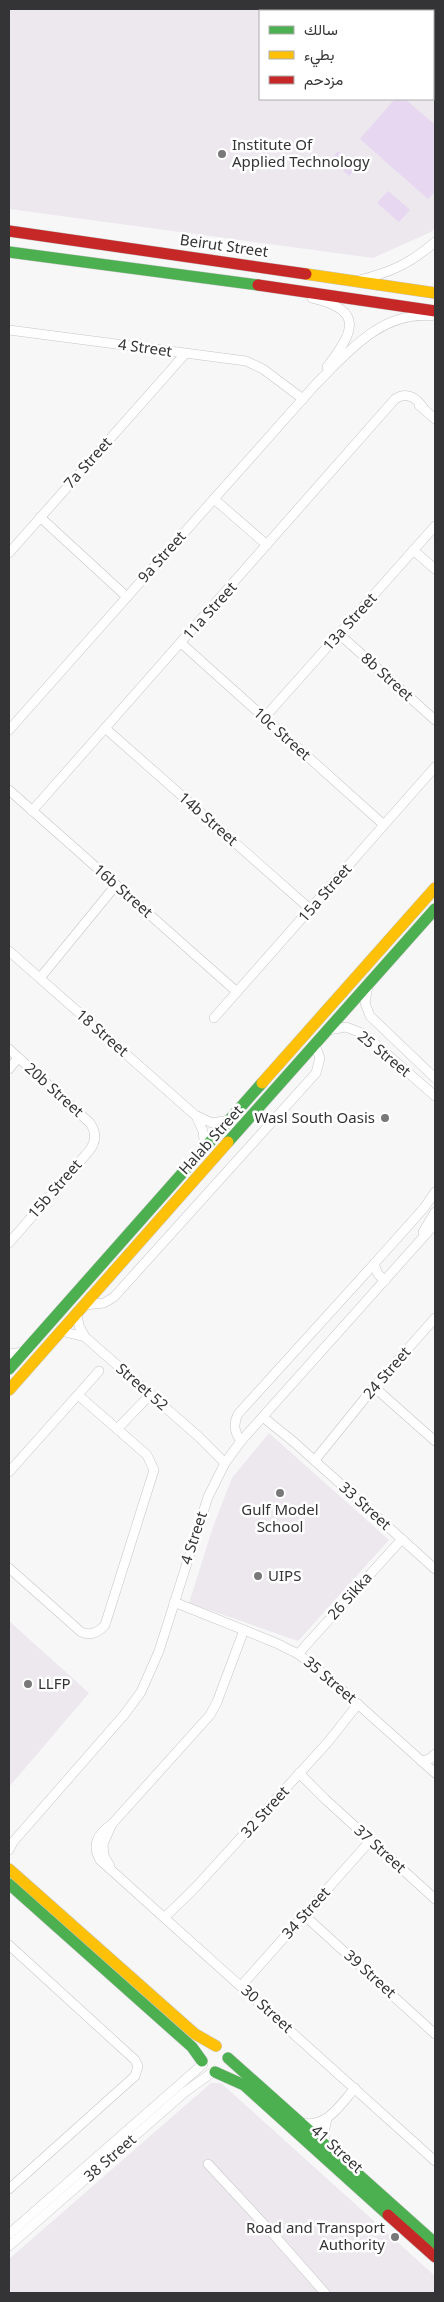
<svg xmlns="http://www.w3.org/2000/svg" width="444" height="2302" font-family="'Noto Sans',Vazirmatn,sans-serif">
<rect width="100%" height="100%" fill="#f8f7f8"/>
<g fill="#ece8ee" fill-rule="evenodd">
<path d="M9,9H435V228L431,232L373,258L9,209ZM260,11H433V99H260Z"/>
<polygon points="269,1433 389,1540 298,1641 189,1603 213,1527 232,1478"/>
<polygon points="9,1621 89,1693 9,1787"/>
<polygon points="211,2083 221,2083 435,2276 435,2293 9,2293 9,2259"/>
</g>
<g fill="#e7d7f1">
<polygon points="395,99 405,99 435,125 435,192 428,199 360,139"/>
<polygon points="338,151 357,167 349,176 331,159"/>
<polygon points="388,191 410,210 399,222 377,203"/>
</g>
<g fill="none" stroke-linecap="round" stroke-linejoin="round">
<g stroke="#c6c6c6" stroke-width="10">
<g id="street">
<path d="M359,280C392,272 409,264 435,242"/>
<path d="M312,298C366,310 353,333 327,367"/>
<polyline points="9,330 246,361 263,369 303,399"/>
<polyline points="419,405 435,419"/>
<polyline points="214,499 267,545"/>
<polyline points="40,517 127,597"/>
<polyline points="413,550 435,569"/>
<polyline points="9,553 185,354"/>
<polyline points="339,634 435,720"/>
<polyline points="181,643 384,825"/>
<polyline points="264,718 435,526"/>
<polyline points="105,728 310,909"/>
<path d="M9,730L316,384C348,352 382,311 431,316"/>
<polyline points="9,790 237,992"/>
<path d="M32,811L395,399C407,391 417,398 424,409"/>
<polyline points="9,951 195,1115 212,1123 230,1120"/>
<polyline points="40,978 116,885"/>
<polyline points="368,985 365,1003 370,1016 435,1078"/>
<polyline points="214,1018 435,767"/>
<polyline points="328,1030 346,1027 364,1034 435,1096"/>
<path d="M9,1049L90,1123C97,1133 96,1142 89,1151L9,1243"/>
<polyline points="9,1069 18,1058"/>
<polyline points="197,1118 203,1131 205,1148"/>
<polyline points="423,1232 435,1212"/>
<polyline points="374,1264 378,1274 385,1281"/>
<polyline points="85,1305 104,1303 114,1297 316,1073 320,1058 315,1045"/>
<polyline points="77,1313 79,1326 85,1337 199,1437 225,1463"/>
<polyline points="61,1331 85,1337"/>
<polyline points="9,1354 24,1352"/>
<polyline points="374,1387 435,1441"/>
<polyline points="263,1417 295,1443 435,1569"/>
<polyline points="117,1429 151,1394"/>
<path d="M241,1441C234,1432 233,1424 238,1414L374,1264L424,1208L435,1192"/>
<polyline points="315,1460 374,1387 435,1318"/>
<polyline points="9,1472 99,1371"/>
<path d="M9,1568L81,1632C90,1636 98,1633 105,1625L154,1470L147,1455L78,1395"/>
<polyline points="174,1602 276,1643 298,1654 323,1673 435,1773"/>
<polyline points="298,1654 402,1539"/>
<polyline points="421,1761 430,1759 435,1754"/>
<polyline points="299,1773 325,1799 435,1899"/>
<path d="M112,1824C98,1834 91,1844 100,1860L435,2161"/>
<polyline points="9,1850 13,1842 124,1715 141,1692 159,1651 208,1497 225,1463 241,1441 435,1224"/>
<polyline points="110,1866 104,1856 103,1844 112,1824 210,1715 217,1702 244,1630"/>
<polyline points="304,1915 435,2034"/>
<polyline points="165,1917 194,1889 328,1742 358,1704"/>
<polyline points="9,1945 135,2060 138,2066 135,2076 9,2189"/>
<polyline points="241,1986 370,1841"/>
<path d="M302,2123C327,2128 340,2105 355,2088"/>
<polyline points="325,2144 324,2132 327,2119"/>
<polyline points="208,2164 274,2235 325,2293"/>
<polyline points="9,2234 203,2064"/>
<polyline points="9,2246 185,2092 213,2072"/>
</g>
</g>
<g stroke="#c6c6c6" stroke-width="12">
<g id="fast">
<polyline points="9,252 258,285"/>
<polyline points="228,1142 435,909"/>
<polyline points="9,1369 262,1083"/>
<polyline points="9,1884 192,2047 202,2061"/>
<polyline points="228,2058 435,2243"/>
<polyline points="215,2072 244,2085 388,2215"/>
</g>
</g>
<g stroke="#c6c6c6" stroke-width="12">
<g id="slow">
<polyline points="306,274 435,293"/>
<polyline points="262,1083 435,888"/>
<polyline points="9,1390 228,1142"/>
<polyline points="9,1869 195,2034 216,2046"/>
</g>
</g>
<g stroke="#c6c6c6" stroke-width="12">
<g id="jam">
<polyline points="9,231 306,274"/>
<polyline points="258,285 435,311"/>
<polyline points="388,2215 435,2257"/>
</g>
</g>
<use href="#street" stroke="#fefefe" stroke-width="9"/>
<use href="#fast" stroke="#4caf50" stroke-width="11"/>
<use href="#slow" stroke="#ffc107" stroke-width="11"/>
<use href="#jam" stroke="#c62828" stroke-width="11"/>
</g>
<g fill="#797879" stroke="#fff" stroke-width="2">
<circle cx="222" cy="154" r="5"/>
<circle cx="385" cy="1118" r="5"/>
<circle cx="280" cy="1493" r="5"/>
<circle cx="258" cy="1576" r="5"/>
<circle cx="28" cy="1684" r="5"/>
<circle cx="395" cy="2237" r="5"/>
</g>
<g text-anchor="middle" stroke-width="5" stroke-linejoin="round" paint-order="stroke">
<g font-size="15" fill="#343335" stroke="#fff" text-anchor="start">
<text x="232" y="150">Institute Of<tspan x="232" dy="17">Applied Technology</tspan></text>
<text x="375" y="1123" text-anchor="end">Wasl South Oasis</text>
<text x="280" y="1515" text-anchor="middle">Gulf Model<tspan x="280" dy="17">School</tspan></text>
<text x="268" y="1581">UIPS</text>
<text x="38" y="1689">LLFP</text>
<text x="385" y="2233" text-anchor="end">Road and Transport<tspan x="385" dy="17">Authority</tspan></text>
</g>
<g font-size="15" fill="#343335" stroke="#fff">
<text transform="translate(224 246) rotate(8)" y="5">Beirut Street</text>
<text transform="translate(145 348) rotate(8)" y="5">4 Street</text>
<text transform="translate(88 463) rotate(-48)" y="5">7a Street</text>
<text transform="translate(162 557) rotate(-48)" y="5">9a Street</text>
<text transform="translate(210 611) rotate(-48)" y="5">11a Street</text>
<text transform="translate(350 622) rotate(-48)" y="5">13a Street</text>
<text transform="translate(387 677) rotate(42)" y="5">8b Street</text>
<text transform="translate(282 734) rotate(42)" y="5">10c Street</text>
<text transform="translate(208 819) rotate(41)" y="5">14b Street</text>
<text transform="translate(123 891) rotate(41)" y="5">16b Street</text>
<text transform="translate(325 893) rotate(-49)" y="5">15a Street</text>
<text transform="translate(102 1033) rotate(41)" y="5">18 Street</text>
<text transform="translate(384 1054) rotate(39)" y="5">25 Street</text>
<text transform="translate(54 1090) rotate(42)" y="5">20b Street</text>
<text transform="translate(211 1140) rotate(-48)" y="5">Halab Street</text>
<text transform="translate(55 1189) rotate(-49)" y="5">15b Street</text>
<text transform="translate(387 1373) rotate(-49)" y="5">24 Street</text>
<text transform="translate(142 1387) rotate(41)" y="5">Street 52</text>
<text transform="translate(365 1506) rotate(42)" y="5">33 Street</text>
<text transform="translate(194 1538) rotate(-72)" y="5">4 Street</text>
<text transform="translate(350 1596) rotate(-48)" y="5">26 Sikka</text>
<text transform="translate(330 1680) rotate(40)" y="5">35 Street</text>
<text transform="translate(265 1812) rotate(-48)" y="5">32 Street</text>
<text transform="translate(380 1849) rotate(42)" y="5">37 Street</text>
<text transform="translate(306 1913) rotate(-48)" y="5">34 Street</text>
<text transform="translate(370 1974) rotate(42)" y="5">39 Street</text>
<text transform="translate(267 2009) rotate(42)" y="5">30 Street</text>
<text transform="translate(337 2149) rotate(42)" y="5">41 Street</text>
<text transform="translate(110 2158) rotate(-41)" y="5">38 Street</text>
</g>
</g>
<rect width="444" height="2302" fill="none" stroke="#343335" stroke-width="20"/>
<rect x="259" y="10" width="175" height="90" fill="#ffffff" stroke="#aeadae"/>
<rect x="269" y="26" width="25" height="8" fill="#4caf50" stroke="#aeadae"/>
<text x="304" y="35" font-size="15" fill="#343335">سالك</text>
<rect x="269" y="51" width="25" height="8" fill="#ffc107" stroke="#aeadae"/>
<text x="304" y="60" font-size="15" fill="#343335">بطيء</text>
<rect x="269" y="76" width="25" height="8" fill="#c62828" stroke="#aeadae"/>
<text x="304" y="85" font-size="15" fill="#343335">مزدحم</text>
</svg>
